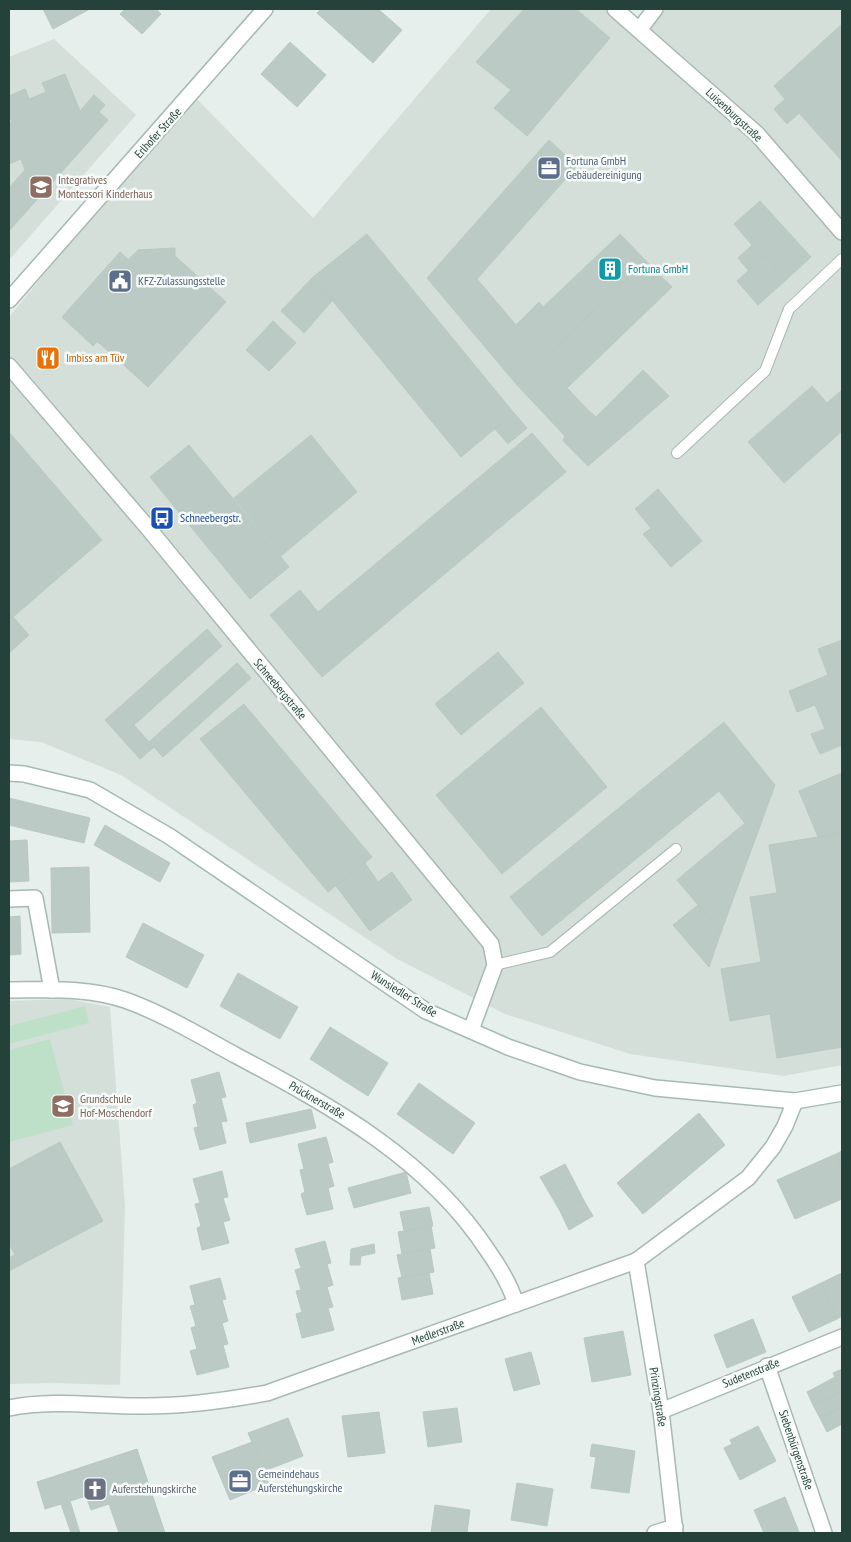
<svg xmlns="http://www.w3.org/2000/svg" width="851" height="1542" font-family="'PT Sans Narrow',sans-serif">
<rect width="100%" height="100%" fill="#e6efeb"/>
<g fill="#d4dfda">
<polygon points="491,9 610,9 637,32 655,9 842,9 842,1065 784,1076 630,1054 505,1014 397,959 121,775 41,742 9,739 9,317 192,94 313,218"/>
<polygon points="54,39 136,115 9,260 9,57"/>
<polygon points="68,999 110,1007 125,1206 120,1385 53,1383 9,1384 9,1001"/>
</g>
<g fill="#bfe0c8">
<polygon points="85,1006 89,1023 9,1044 9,1026"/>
<polygon points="50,1039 73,1125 9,1142 9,1050"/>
</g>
<g fill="#bbcac4" stroke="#b8c9c2">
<polygon points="43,9 88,9 88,10 53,29"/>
<polygon points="125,9 156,9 161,14 142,34 120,14"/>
<polygon points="321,9 378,9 402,30 373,63 317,13"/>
<polygon points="524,9 576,9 610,38 527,136 494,108 511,90 476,62"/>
<polygon points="842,24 842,161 799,113 787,124 774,109 785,99 774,86"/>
<polygon points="290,42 326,75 297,107 261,74"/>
<polygon points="65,74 80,111 94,95 105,105 99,112 108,120 9,231 9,188 25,170 21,159 9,164 9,124 12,122 9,114 9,96 25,89 29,99 46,92 42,83"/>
<polygon points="549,140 577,166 477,279 516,325 539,302 543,307 620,234 646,261 517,385 427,278"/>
<polygon points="760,201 811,257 786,280 764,256 748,270 738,258 752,245 734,224"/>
<polygon points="367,234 514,413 461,457 313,277"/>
<polygon points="175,248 175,256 226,302 148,387 97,341 152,281 128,260 138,250"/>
<polygon points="120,252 152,281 93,346 62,317"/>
<polygon points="764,256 786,280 758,305 737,281"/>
<polygon points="646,261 672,287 567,388 590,412 565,436 517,385"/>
<polygon points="313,277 332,301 304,333 281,311"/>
<polygon points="273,321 296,343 269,371 246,350"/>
<polygon points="643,370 669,396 588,466 563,441 565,436 590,412 596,417"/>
<polygon points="812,386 827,403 842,390 842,431 784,483 748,442"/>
<polygon points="514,413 527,428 508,444 495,429"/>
<polygon points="9,432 102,540 13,617 29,635 9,653"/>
<polygon points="532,433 566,472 322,677 270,615 300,590 318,612"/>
<polygon points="311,435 357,492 281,556 234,498"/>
<polygon points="189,445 289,567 250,599 150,477"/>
<polygon points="658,489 702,541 671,567 643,534 651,528 635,509"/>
<polygon points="207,629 222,646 134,725 149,742 237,663 251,678 163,757 154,747 140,759 105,720"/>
<polygon points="842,640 842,745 820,754 811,734 825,729 815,705 797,712 789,691 828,675 818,649"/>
<polygon points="498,652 524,683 461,735 435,704"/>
<polygon points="244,704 372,857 328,892 200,739"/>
<polygon points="541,707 607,787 502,874 436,795"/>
<polygon points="724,722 775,785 756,837 719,791 542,936 510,897"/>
<polygon points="842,773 842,833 818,837 799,791"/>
<polygon points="9,798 90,818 84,843 9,825"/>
<polygon points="745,823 756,837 721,932 677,880"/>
<polygon points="105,825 170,863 160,882 94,845"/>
<polygon points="842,833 842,1047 777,1058 770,1014 730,1021 721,969 761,962 750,897 777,893 769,845"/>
<polygon points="27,840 29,881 9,882 9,841"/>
<polygon points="365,863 378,882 392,872 412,900 370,931 336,886"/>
<polygon points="89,867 90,932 52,933 51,868"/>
<polygon points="698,905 721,932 709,967 673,925"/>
<polygon points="20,916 21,954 9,955 9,917"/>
<polygon points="143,923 204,955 187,988 126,957"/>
<polygon points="238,973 298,1007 280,1039 220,1006"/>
<polygon points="330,1027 388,1063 368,1096 310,1059"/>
<polygon points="219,1072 226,1097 221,1098 227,1121 221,1122 226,1143 200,1150 194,1128 198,1127 193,1105 197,1103 191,1080"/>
<polygon points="419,1083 475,1123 453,1154 397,1114"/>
<polygon points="311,1109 316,1128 250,1143 246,1123"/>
<polygon points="699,1113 725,1145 643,1214 617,1183"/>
<polygon points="326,1137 333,1162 328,1164 334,1186 328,1188 333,1209 307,1215 301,1194 305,1192 300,1170 304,1169 298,1144"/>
<polygon points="60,1142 103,1221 9,1271 9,1258 15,1255 9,1243 9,1169"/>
<polygon points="842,1151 842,1170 836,1154"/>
<polygon points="836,1154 842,1170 842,1199 795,1219 777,1180"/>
<polygon points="565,1164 574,1181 550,1194 540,1177"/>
<polygon points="222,1171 228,1197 223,1198 230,1220 223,1222 229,1243 202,1250 197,1228 201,1226 195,1204 200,1203 193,1179"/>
<polygon points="406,1172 411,1193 354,1208 348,1188"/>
<polygon points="574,1181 583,1199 560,1211 550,1194"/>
<polygon points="583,1199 593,1216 569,1230 560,1211"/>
<polygon points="429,1207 433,1226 404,1231 400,1212"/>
<polygon points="431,1226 435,1248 402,1254 398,1232"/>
<polygon points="325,1241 331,1263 327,1264 333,1285 327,1287 333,1307 328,1308 334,1330 302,1338 296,1314 302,1312 296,1291 301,1290 295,1270 301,1268 295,1249"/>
<polygon points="374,1244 375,1253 361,1256 360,1265 350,1265 351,1249"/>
<polygon points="430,1249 434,1272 402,1278 397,1255"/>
<polygon points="429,1273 433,1294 402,1300 398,1278"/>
<polygon points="842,1273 842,1316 837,1319 821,1283"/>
<polygon points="220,1278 226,1299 222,1300 228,1321 222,1323 228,1344 223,1345 229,1367 197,1375 190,1351 197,1349 191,1328 196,1326 190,1306 195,1305 190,1286"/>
<polygon points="821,1283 837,1319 809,1332 792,1297"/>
<polygon points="753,1319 766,1352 727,1368 714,1335"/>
<polygon points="623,1331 631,1375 592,1382 584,1338"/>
<polygon points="531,1352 540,1384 514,1391 505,1359"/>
<polygon points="842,1369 842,1391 813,1405 807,1392 835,1377 833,1373"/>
<polygon points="842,1391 842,1407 820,1418 813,1405"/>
<polygon points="842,1407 842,1424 827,1432 820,1418"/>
<polygon points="457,1408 462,1442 428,1447 423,1412"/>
<polygon points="379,1412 385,1453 348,1457 342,1416"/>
<polygon points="288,1418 303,1456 264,1471 248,1433"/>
<polygon points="758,1426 776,1461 740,1480 724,1448 732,1444 730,1440"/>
<polygon points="252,1442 269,1484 230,1500 212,1457"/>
<polygon points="592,1444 635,1451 629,1493 591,1488 596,1457 590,1456"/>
<polygon points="137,1449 165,1533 119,1533 109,1504 91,1510 86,1496 70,1501 80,1533 71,1533 61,1504 45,1509 37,1482"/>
<polygon points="517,1483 553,1489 547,1526 511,1520"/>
<polygon points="785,1497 799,1532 764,1533 754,1510"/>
<polygon points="435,1505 470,1510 467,1533 431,1533"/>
</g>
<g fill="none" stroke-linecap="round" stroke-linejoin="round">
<g stroke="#a8b8b2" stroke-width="12">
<g id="service">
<polyline points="677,453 765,371 789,309 842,259"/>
<polyline points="495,965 550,952 676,849"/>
</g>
</g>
<g stroke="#a8b8b2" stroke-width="18">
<g id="minor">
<polyline points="615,9 757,134 842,232"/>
<polyline points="639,30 655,9"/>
<polyline points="9,366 148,528 491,944 495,965 471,1030"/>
<polyline points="9,899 35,898 52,990"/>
<path d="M9,990C47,990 88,987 125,1000C162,1013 202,1037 237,1056C331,1106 428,1159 488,1251C500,1268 510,1284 516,1304"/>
<polyline points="636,1261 661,1411 675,1533"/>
<polyline points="767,1366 824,1533"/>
<path d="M9,1408C52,1399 95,1406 138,1406C182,1407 224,1401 267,1393L636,1261L748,1178L773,1147L785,1126L795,1101"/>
<polyline points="661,1411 842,1337"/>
<polyline points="655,1533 675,1527"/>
</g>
</g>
<g stroke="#a8b8b2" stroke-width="18">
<polyline id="tertiary" points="9,300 265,9"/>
</g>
<g stroke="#a4bbb3" stroke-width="18">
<polyline id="secondary" points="9,773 24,774 90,790 169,836 426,1011 508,1047 580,1072 655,1088 795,1101 842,1093"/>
</g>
<use href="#service" stroke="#fff" stroke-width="10"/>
<use href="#minor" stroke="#fff" stroke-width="15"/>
<use href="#tertiary" stroke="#fff" stroke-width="15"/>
<use href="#secondary" stroke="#fff" stroke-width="15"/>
</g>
<defs>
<g id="office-square" transform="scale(1.25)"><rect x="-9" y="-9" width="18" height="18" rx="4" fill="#5c6f8a" stroke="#f7fbf9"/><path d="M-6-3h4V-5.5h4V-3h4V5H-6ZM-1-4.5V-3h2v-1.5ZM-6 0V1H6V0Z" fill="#fff"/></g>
<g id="school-square" transform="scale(1.25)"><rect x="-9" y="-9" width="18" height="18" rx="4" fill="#8d6e63" stroke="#f7fbf9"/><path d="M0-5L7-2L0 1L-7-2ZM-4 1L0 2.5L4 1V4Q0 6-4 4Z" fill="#fff"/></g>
<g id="building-square" transform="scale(1.25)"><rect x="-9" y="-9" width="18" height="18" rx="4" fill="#0f9aa8" stroke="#f7fbf9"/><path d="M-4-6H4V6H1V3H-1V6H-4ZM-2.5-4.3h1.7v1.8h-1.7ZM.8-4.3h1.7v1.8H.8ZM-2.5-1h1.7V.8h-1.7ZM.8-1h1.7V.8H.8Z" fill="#fff"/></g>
<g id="civic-square" transform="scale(1.25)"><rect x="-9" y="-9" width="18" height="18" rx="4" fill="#5c6f8a" stroke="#f7fbf9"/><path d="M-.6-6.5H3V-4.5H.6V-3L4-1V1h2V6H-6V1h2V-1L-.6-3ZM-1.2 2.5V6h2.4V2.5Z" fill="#fff"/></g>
<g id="restaurant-square" transform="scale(1.25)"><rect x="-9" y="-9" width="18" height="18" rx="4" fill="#e8710a" stroke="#f7fbf9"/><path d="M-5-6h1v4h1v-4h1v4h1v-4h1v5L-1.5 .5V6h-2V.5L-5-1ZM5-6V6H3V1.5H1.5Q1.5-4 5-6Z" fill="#fff"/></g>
<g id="bus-square" transform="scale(1.25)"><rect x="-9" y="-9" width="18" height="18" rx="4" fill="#1a4fb4" stroke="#f7fbf9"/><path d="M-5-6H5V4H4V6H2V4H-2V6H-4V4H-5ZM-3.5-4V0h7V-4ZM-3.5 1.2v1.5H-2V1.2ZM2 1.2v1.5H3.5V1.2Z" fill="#fff"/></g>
<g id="church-square" transform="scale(1.25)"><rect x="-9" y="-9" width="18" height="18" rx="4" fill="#6b7280" stroke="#f7fbf9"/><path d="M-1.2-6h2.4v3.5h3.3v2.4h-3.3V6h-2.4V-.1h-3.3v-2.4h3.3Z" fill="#fff"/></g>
</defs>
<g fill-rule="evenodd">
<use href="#office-square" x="549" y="168"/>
<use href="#school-square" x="41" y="187"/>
<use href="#building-square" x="610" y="269"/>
<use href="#civic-square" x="120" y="281"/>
<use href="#restaurant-square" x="48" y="358"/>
<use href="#bus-square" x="162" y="518"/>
<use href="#school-square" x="63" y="1106"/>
<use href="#office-square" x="240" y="1481"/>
<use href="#church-square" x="95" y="1489"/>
</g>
<g text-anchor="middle" stroke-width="5" stroke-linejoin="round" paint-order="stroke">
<g font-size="12" fill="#24423a" stroke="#f7fbf9">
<text transform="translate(734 115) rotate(43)" y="4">Luisenburgstraße</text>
<text transform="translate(158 133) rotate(-48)" y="4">Erlhofer Straße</text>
<text transform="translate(280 689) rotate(50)" y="4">Schneebergstraße</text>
<text transform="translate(404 994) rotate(32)" y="4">Wunsiedler Straße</text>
<text transform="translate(317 1100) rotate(30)" y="4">Prücknerstraße</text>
<text transform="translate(438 1332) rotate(-20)" y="4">Medlerstraße</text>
<text transform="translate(751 1373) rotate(-22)" y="4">Sudetenstraße</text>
<text transform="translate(658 1397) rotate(81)" y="4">Prinzingstraße</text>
<text transform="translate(796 1450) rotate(71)" y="4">Siebenbürgenstraße</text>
</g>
<g font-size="12" fill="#4e5e75" stroke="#f7fbf9" text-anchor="start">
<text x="566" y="165">Fortuna GmbH<tspan x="566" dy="14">Gebäudereinigung</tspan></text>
<text x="138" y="285">KFZ-Zulassungsstelle</text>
<text x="258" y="1478">Gemeindehaus<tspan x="258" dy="14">Auferstehungskirche</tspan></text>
</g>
<g font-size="12" fill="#785e54" stroke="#f7fbf9" text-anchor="start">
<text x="58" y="184">Integratives<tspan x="58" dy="14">Montessori Kinderhaus</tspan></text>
<text x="80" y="1103">Grundschule<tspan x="80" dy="14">Hof-Moschendorf</tspan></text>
</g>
<g font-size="12" fill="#0d838f" stroke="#f7fbf9" text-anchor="start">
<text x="628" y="273">Fortuna GmbH</text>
</g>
<g font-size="12" fill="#c56008" stroke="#f7fbf9" text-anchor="start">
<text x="66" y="362">Imbiss am Tüv</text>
</g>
<g font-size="12" fill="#164399" stroke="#f7fbf9" text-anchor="start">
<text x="180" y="522">Schneebergstr.</text>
</g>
<g font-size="12" fill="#5b616d" stroke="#f7fbf9" text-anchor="start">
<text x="112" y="1493">Auferstehungskirche</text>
</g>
</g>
<rect width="851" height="1542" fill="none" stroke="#24423a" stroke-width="20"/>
</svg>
